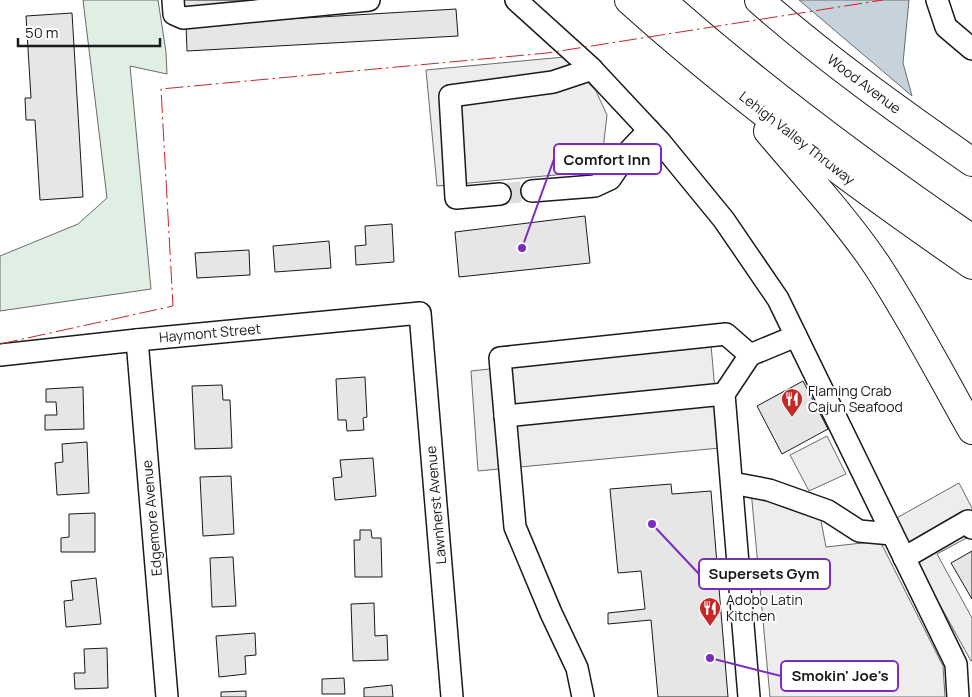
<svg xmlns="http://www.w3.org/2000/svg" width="972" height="697" font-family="Manrope,sans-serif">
<rect width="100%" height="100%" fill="#fff"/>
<polygon fill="#e0efe3" stroke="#6a6a6a" points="83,0 158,0 166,52 167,74 130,66 151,289 0,311 0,256 78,224 107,198"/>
<g fill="#ededed" stroke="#6a6a6a">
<polygon points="564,57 596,91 607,115 602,158 598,171 437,186 426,70"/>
<polygon points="711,345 720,448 478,471 471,371"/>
<polygon points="827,436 846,474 809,491 790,455"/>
<polygon points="959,483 972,508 972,535 937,554 972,618 972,660 971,661 893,520"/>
<polygon points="751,490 818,505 826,547 880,541 943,666 945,697 770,697"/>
</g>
<polygon fill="#c6d2dc" stroke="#6a6a6a" points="799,0 909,0 903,63 912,96"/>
<g fill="#e6e6e6" stroke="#1a1a1a">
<polygon points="183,0 273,0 184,8"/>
<polygon points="456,9 458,36 187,51 186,25"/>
<polygon points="72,13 83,197 40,200 35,120 26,120 25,98 31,98 26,16"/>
<polygon points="585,216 590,263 459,277 455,232"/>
<polygon points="392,224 394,262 356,265 355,246 366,245 365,226"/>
<polygon points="329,241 331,268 275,272 273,246"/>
<polygon points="249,250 250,275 197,278 195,253"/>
<polygon points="365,377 367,417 363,418 364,430 347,431 346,420 338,420 336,379"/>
<polygon points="803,381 828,429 782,454 757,406"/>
<polygon points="222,385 223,400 230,400 232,448 195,449 192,386"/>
<polygon points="83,387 84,429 45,430 45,415 57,415 56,402 46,402 46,389"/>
<polygon points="87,442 89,493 57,495 55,463 63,462 62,444"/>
<polygon points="373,458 376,496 335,500 333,478 342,477 340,460"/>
<polygon points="231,476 234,534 203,536 200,477"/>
<polygon points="671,484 672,494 711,491 728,697 658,697 651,620 608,624 608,613 645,609 641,571 618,573 610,489"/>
<polygon points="95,513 95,552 61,552 61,538 69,537 69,514"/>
<polygon points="360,530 371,530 372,538 381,538 382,577 355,577 354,540 360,540"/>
<polygon points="972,551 972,599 951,563"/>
<polygon points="233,557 236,606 212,607 210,558"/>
<polygon points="96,578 101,624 66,627 64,601 73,600 71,581"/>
<polygon points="374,603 375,636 387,635 388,660 353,661 351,604"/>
<polygon points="255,633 256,655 245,656 246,674 219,677 216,636"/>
<polygon points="107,648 108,688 75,689 74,673 85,673 84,649"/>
<polygon points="344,678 345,694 322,694 322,679"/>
<polygon points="392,685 393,697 364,697 364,688"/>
<polygon points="246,691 246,697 221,697 221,692"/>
</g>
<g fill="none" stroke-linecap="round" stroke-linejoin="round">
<polyline stroke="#ddd" stroke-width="21" stroke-dasharray="21 11" stroke-linecap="butt" points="500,194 532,191"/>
<g stroke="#1a1a1a" stroke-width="24">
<g id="minor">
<polyline points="173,0 174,14 183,18 369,0"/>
<polyline points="516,0 590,67 661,143 724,220 778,299 956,664 958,697"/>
<polyline points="937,0 946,27 972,49"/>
<polyline points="532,191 595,186 610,179 630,150 649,130"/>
<polyline points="500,194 456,198 450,96 553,82 592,69"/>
<polyline points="137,340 167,697"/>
<polyline points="0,355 137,340 420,313 452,697"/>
<polyline points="505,416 724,394"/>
<polyline points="732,483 769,490 828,511 859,531 892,534"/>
<polyline points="904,558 968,521 972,528"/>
<polyline points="583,697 577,668 551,613 515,527 500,358 726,334 750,355"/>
<polyline points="749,697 724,394 750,355 796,336"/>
</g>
</g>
<g stroke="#1a1a1a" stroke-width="30">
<path id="major" d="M759,0C826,59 899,111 972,162"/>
</g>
<g stroke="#1a1a1a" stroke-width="30">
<g id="highway">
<path d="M629,0C737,97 853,183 972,265"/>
<path d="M661,0C759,87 864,165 972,239"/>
<path d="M768,131C804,174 844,217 876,264C911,317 941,375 972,430"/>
</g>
</g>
<use href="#minor" stroke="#fff" stroke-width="21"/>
<use href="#major" stroke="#fff" stroke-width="28"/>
<use href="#highway" stroke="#fff" stroke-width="28"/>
<polyline stroke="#c62828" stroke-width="1" stroke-dasharray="18 4 2.5 4" stroke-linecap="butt" points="0,344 173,306 161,89 547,53 883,0"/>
</g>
<defs>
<g id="restaurant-pin" transform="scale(1.125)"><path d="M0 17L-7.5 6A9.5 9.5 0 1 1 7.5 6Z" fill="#c62828" stroke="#fff"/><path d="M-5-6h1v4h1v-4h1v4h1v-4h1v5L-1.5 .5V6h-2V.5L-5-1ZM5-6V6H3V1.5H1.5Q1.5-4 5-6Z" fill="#fff"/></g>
</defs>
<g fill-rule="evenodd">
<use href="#restaurant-pin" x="792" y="399"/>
<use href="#restaurant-pin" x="710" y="608"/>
</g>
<g text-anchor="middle" stroke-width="4" stroke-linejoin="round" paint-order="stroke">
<g font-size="14" fill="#1a1a1a" stroke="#fff">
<text transform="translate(864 84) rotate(37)" y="5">Wood Avenue</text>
<text transform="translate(797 138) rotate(38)" y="5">Lehigh Valley Thruway</text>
<text transform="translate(210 333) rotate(-5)" y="5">Haymont Street</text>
<text transform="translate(436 505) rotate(-95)" y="5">Lawnherst Avenue</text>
<text transform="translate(152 518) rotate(-95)" y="5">Edgemore Avenue</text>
</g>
<g font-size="14" fill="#1a1a1a" stroke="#fff" text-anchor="start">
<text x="808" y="396">Flaming Crab<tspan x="808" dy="16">Cajun Seafood</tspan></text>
<text x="726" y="605">Adobo Latin<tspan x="726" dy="16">Kitchen</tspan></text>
</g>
</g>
<path fill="none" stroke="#7b2cbf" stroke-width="2" d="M522 248L554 159M652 524L699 574M710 658L781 676"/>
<g fill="#7b2cbf" stroke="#fff" stroke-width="2">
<circle cx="522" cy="248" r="5"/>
<circle cx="652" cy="524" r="5"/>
<circle cx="710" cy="658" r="5"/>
</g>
<g fill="#fff" stroke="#7b2cbf" stroke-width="2">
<rect x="554" y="144" width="107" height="30" rx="5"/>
<rect x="699" y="559" width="131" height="30" rx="5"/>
<rect x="781" y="661" width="117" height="30" rx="5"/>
</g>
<g font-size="15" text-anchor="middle" font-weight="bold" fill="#1a1a1a">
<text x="607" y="165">Comfort Inn</text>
<text x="764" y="579">Supersets Gym</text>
<text x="840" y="681">Smokin' Joe's</text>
</g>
<path d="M18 38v8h142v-8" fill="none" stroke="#1a1a1a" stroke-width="2.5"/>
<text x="25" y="38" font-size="15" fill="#1a1a1a" stroke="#ffffff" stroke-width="4" paint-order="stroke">50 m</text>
</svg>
